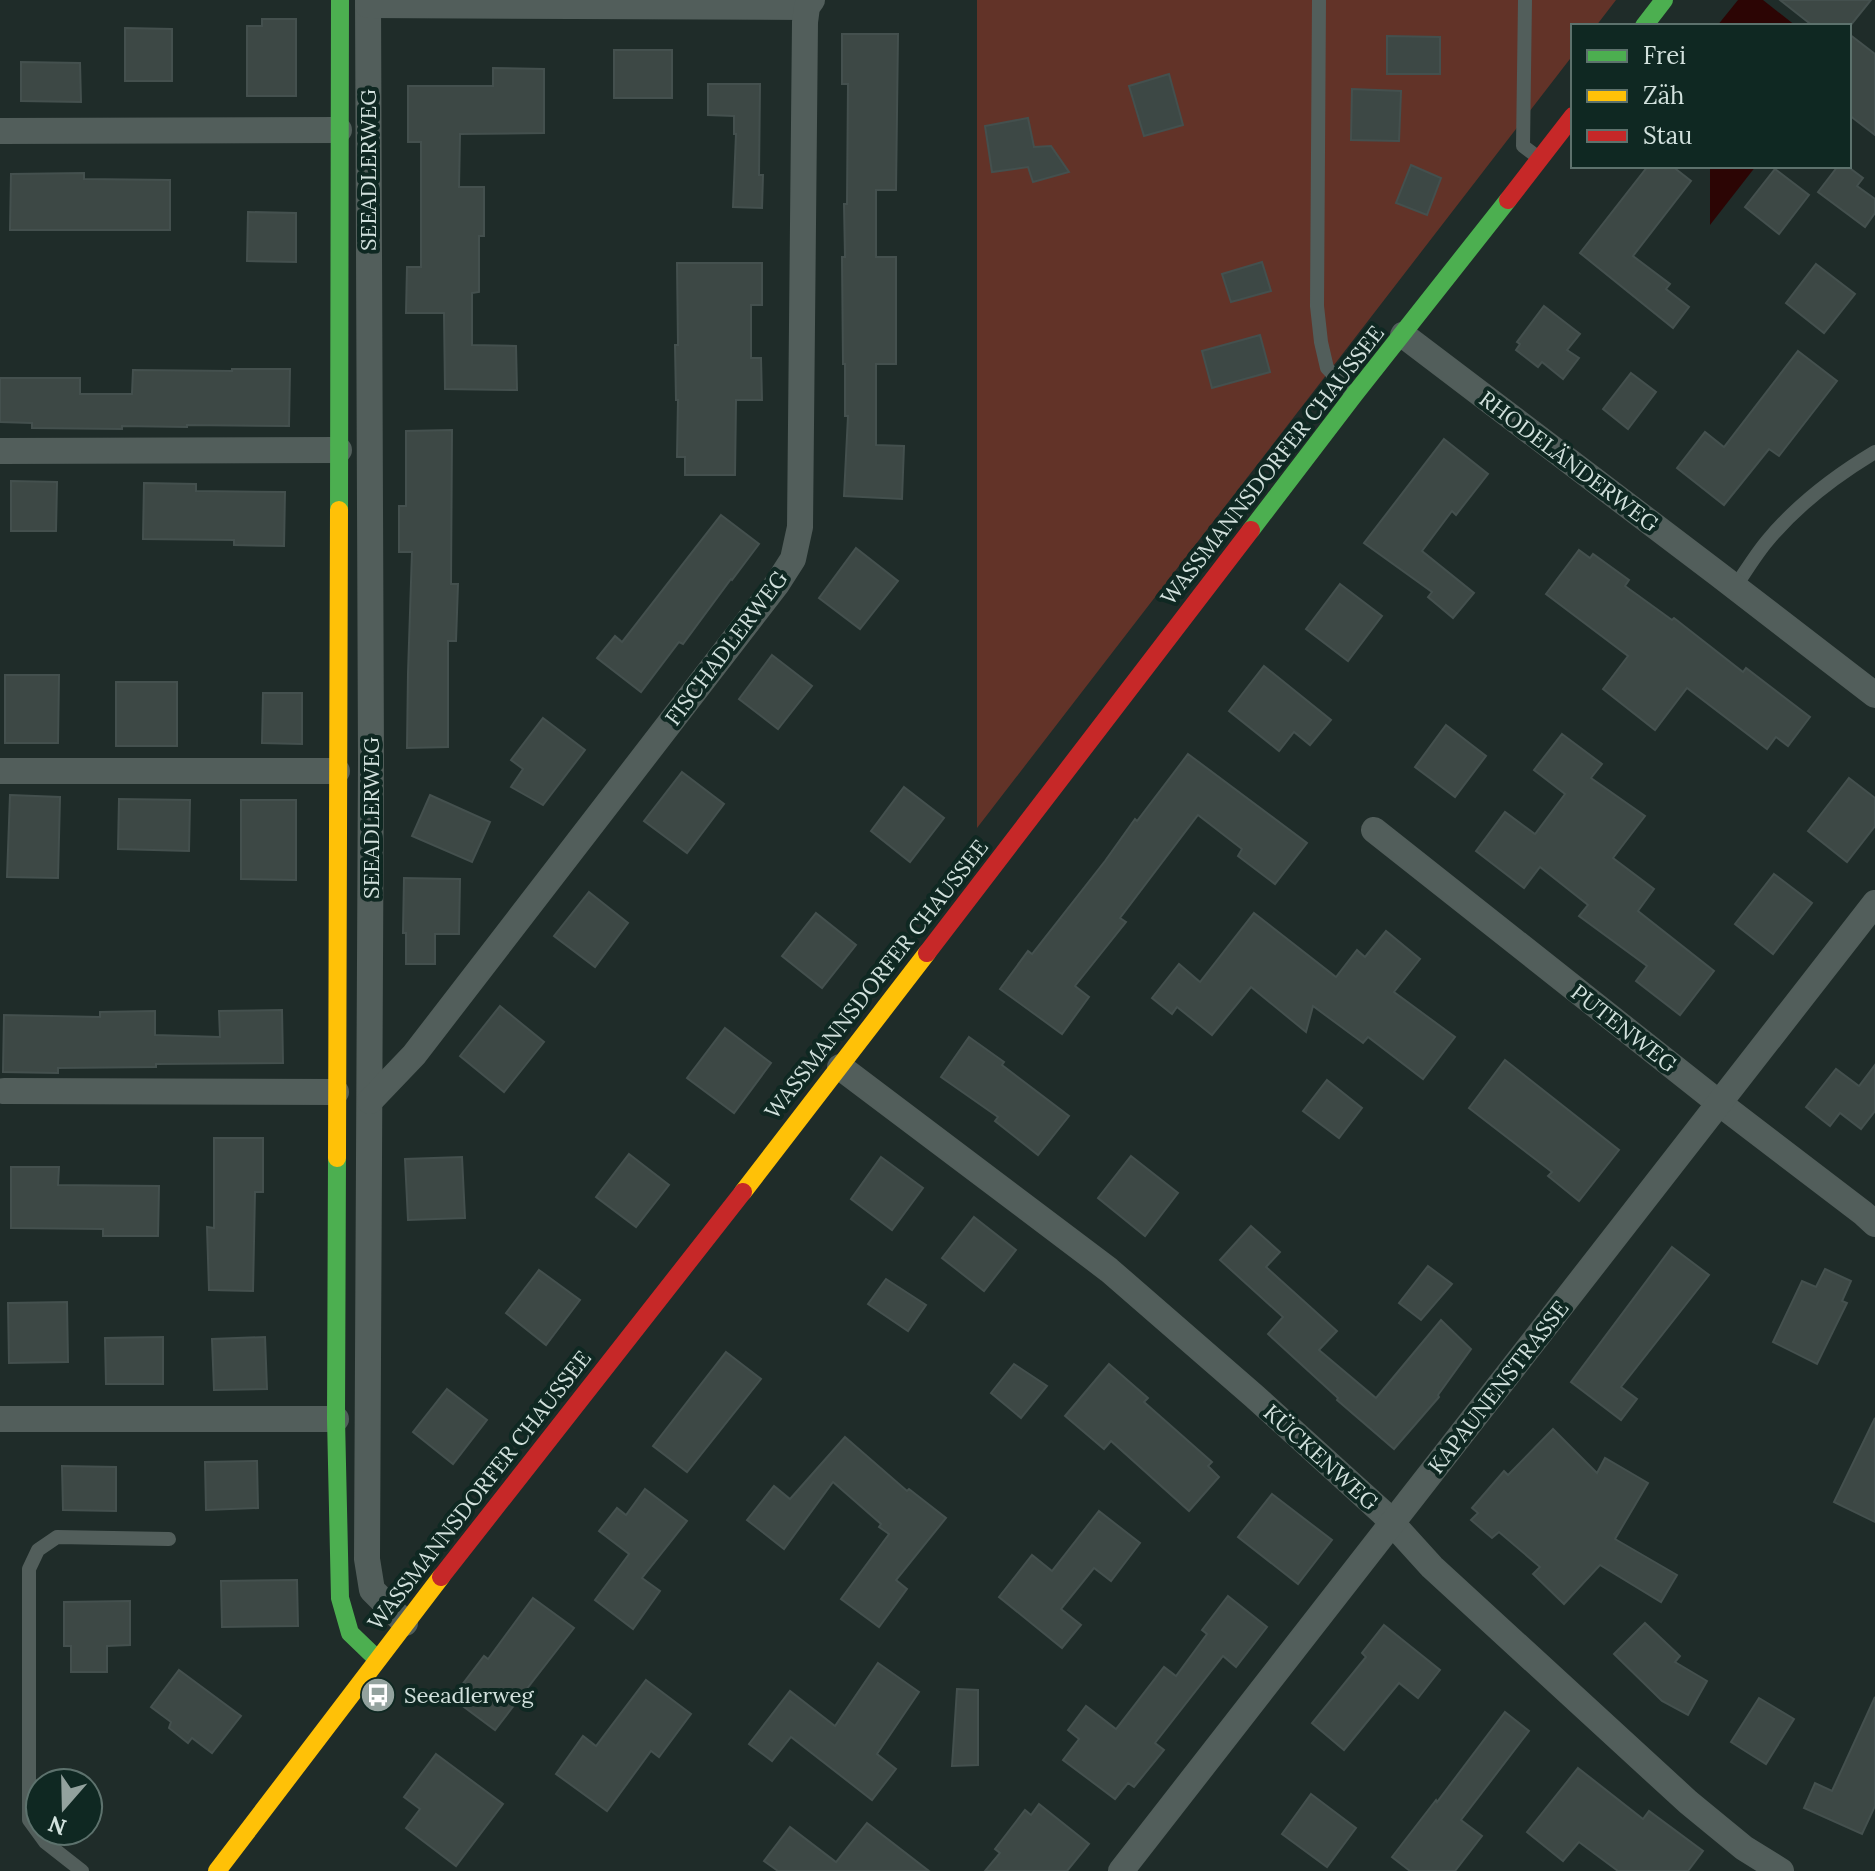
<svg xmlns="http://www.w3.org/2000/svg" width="1875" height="1871" font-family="Lora,serif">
<rect width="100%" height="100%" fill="#1f2c29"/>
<polygon fill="#623328" points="977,0 1616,0 1596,26 1573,26 1573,55 977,828"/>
<g fill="#2c0504">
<polygon points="1738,0 1763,0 1796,26 1717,26"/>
<polygon points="1710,166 1756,166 1710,225"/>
</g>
<g fill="#3d4845" stroke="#44504e" stroke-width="2">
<polygon points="1780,0 1871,0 1850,26 1813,26"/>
<polygon points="262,19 296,19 296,96 247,96 247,26 262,26"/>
<polygon points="125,28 172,29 172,81 125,81"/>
<polygon points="842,34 898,34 896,190 876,190 876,257 896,257 896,364 876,364 876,445 904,446 902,499 844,496 848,416 845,416 845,364 843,364 842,257 845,257 844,204 847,204 848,84 842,84"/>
<polygon points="1849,34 1875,54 1875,135 1849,115"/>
<polygon points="1387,36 1440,37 1440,74 1387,74"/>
<rect x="614" y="50" width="58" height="48"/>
<polygon points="21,62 80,63 81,102 21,101"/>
<polygon points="493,68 544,69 544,133 460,134 459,187 484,187 484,236 479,236 479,292 472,293 472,345 516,346 517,390 445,389 444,313 406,313 407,267 421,267 421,142 408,142 408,86 493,86"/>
<polygon points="1169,74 1183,125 1144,136 1129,86"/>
<polygon points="708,84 760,84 759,175 763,175 762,208 733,207 736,134 734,134 734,116 708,115"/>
<polygon points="1352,89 1401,91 1399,141 1351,140"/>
<polygon points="1028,118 1034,147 1051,146 1069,172 1033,182 1028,167 992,172 985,126"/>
<polygon points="1411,165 1441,178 1427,215 1396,203"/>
<polygon points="1648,166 1672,166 1691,181 1633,256 1670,284 1666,289 1689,307 1673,328 1580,253"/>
<polygon points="1838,166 1847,166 1863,178 1857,186 1875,199 1875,213 1865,227 1818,192"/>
<polygon points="1775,169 1809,195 1779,234 1745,207"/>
<polygon points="84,173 84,179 170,180 170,230 10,230 11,174"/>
<polygon points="248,212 296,213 296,262 247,261"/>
<polygon points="1262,262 1271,291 1231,302 1222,274"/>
<polygon points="677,263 762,263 762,305 751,305 751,358 761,358 762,400 736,400 735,475 685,475 685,457 677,457 678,400 676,400 675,345 678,345"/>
<polygon points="1816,264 1855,294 1824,333 1786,303"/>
<polygon points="1544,306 1580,334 1567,350 1579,358 1563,379 1542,362 1538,367 1516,350 1520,344 1517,342"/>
<polygon points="1260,335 1270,372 1212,388 1202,351"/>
<polygon points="1798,351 1837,381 1779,456 1769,449 1724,505 1677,468 1705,432 1724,447"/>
<polygon points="232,369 290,369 289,426 187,425 187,427 122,426 122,429 32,428 32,423 0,422 0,378 80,378 80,394 132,394 133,370 232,371"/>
<polygon points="1631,373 1656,392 1628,429 1603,409"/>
<polygon points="452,430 451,584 458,584 456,641 448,641 448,747 407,748 408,673 412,552 399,552 399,506 406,506 406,431"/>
<polygon points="1444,439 1488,474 1456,515 1452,511 1422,551 1474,593 1453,618 1428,597 1432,592 1364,543"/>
<polygon points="11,481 57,482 56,531 11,531"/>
<polygon points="144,483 196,484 196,491 285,492 284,546 234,545 234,540 143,539"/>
<polygon points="721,515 759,544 732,580 731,579 683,644 679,642 641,692 597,658 615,636 622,642"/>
<polygon points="856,548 898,581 860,629 819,598"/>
<polygon points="1579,550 1590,558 1593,554 1629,580 1625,586 1672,620 1674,618 1743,672 1746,668 1810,717 1788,746 1776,737 1767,749 1687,688 1655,730 1603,689 1628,656 1546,594"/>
<polygon points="1340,584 1382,616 1348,661 1306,629"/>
<polygon points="772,655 812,686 778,729 739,699"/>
<polygon points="1264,666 1331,720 1310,745 1294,732 1279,751 1229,711"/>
<polygon points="5,675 59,675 58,743 5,743"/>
<rect x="116" y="682" width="61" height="64"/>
<polygon points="263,693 302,693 302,744 262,743"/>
<polygon points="543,718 585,750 543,805 511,787 523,769 511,760"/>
<polygon points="1446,725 1486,756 1455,797 1415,767"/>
<polygon points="1562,734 1602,764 1591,778 1645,816 1613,858 1654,889 1638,911 1714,971 1680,1015 1636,981 1647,966 1579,916 1588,905 1540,867 1524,888 1476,851 1505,812 1535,834 1565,794 1534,770"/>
<polygon points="1188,754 1307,843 1275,884 1238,856 1242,849 1198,815 1120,918 1126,922 1075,986 1089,997 1062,1034 1000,989 1028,951 1032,954 1105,861 1135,819 1137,821"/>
<polygon points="682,772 724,804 687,853 644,821"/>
<polygon points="1849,778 1875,798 1875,826 1847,862 1808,831"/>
<polygon points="904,787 944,818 910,862 871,831"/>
<polygon points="10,795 60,797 58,878 7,877"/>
<polygon points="430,795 490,822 472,862 412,836"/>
<polygon points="119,799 190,800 189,851 118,849"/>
<polygon points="241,800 296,800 296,880 241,879"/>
<polygon points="1774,874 1812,903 1773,954 1735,924"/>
<polygon points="404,878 460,879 459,934 435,934 435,964 406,964 406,933 403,933"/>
<polygon points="589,892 628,923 595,967 554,936"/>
<polygon points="816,913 856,945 822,988 782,956"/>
<polygon points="1254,913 1336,977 1357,950 1365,957 1386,931 1420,959 1394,992 1455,1037 1423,1079 1368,1037 1363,1043 1313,1006 1306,1032 1251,987 1212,1035 1177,1007 1172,1014 1152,998 1179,964 1200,982"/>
<polygon points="500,1006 544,1042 504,1092 460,1056"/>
<polygon points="282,1010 283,1063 156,1064 156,1067 58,1068 58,1073 3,1072 4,1015 100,1017 100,1012 155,1011 155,1035 220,1037 219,1011"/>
<polygon points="725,1028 771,1063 734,1113 687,1078"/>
<polygon points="969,1037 1004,1062 1002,1065 1069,1116 1038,1155 995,1121 998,1117 941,1077"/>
<polygon points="1505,1060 1619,1150 1579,1201 1548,1176 1552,1172 1469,1108"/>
<polygon points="1875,1065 1875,1111 1861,1129 1840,1113 1830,1126 1806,1107 1836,1069 1859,1086"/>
<polygon points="1327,1080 1362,1108 1339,1138 1303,1111"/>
<polygon points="214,1138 263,1138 263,1192 255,1192 253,1291 209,1290 207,1227 214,1228"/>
<polygon points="629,1154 669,1185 636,1227 596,1197"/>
<polygon points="1131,1156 1178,1193 1145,1236 1098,1198"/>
<polygon points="462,1157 465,1218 408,1220 405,1159"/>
<polygon points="881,1157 923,1188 892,1230 851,1199"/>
<polygon points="11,1167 59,1167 58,1185 159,1186 158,1236 103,1236 103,1229 11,1228"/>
<polygon points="974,1217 1016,1250 984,1291 942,1258"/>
<polygon points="1251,1226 1280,1252 1266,1267 1337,1331 1319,1350 1376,1398 1441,1320 1471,1349 1438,1395 1439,1397 1394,1449 1337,1400 1338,1398 1268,1334 1283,1317 1220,1260"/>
<polygon points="1672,1247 1709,1275 1621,1387 1637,1399 1621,1420 1571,1382"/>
<polygon points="1428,1266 1452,1284 1421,1320 1399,1303"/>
<polygon points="1825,1269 1851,1281 1842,1301 1847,1303 1817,1364 1773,1342 1802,1281 1816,1287"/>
<polygon points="539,1270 580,1300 546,1345 506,1313"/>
<polygon points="886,1279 926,1305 908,1331 868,1304"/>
<polygon points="67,1302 68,1362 9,1363 8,1303"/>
<polygon points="163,1337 163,1384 106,1384 105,1338"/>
<polygon points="265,1337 267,1389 214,1390 212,1339"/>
<polygon points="726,1352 761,1379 687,1472 653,1446"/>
<polygon points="1014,1364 1047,1386 1021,1418 991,1393"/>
<polygon points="1109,1364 1148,1398 1144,1402 1212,1462 1208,1466 1219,1477 1189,1511 1111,1441 1104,1449 1065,1416"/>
<polygon points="447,1389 487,1420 453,1464 413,1432"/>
<polygon points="1875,1418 1875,1522 1834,1502"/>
<polygon points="1553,1429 1597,1473 1605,1458 1648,1483 1615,1539 1677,1575 1661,1602 1600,1565 1564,1604 1533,1574 1540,1567 1499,1532 1492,1538 1471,1520 1478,1513 1472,1508 1504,1471 1508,1475"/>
<polygon points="845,1437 907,1491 909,1489 946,1518 896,1580 907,1589 879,1627 841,1599 889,1534 879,1527 881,1524 833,1482 784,1549 747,1520 774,1486 790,1499"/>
<polygon points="257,1461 258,1508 206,1510 205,1462"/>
<polygon points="62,1466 116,1467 116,1511 63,1510"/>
<polygon points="645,1489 687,1521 642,1578 660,1591 633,1629 595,1600 629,1554 599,1531 617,1508 626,1515"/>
<polygon points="1272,1494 1332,1540 1298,1584 1238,1537"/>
<polygon points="1099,1511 1140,1543 1111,1581 1094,1568 1061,1609 1081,1625 1062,1648 999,1597 1032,1555 1052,1571"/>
<polygon points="297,1580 298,1626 222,1627 221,1581"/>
<polygon points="1228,1596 1267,1627 1236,1667 1223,1656 1155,1743 1164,1750 1134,1787 1128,1783 1115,1799 1063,1760 1079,1739 1068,1730 1086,1706 1116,1729 1164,1667 1176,1676 1207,1634 1202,1630"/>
<polygon points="533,1598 574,1628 495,1730 452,1698 484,1656 488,1659"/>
<polygon points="130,1601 130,1645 107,1646 107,1672 71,1672 71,1646 64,1646 64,1602"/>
<polygon points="1645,1623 1680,1656 1675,1662 1707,1681 1688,1715 1662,1701 1614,1654"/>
<polygon points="1384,1625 1440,1670 1418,1698 1399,1683 1344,1750 1312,1723 1366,1657 1362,1653"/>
<polygon points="878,1663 919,1692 877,1754 896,1769 872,1800 791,1737 772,1761 749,1744 790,1691 835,1726"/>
<polygon points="179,1670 241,1716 212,1753 192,1738 188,1743 169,1728 171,1722 151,1707"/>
<polygon points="646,1680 691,1714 659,1757 651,1751 607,1811 556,1774 583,1736 596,1746"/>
<polygon points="957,1689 978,1690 978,1765 952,1766"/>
<polygon points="1875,1697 1875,1806 1862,1834 1804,1808 1815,1783 1832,1791"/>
<polygon points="1759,1698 1794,1719 1766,1764 1731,1742"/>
<polygon points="1505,1712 1529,1731 1461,1820 1482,1836 1455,1871 1410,1871 1392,1857 1436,1800 1437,1802"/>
<polygon points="436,1754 503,1804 456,1866 406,1828 420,1809 404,1797"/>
<polygon points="1578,1768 1643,1819 1649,1811 1703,1851 1688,1871 1618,1871 1579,1842 1563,1861 1527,1832"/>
<polygon points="1311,1794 1356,1828 1327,1867 1282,1834"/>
<polygon points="1039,1804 1089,1844 1067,1871 985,1871 1000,1853 995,1849 1025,1810 1031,1815"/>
<polygon points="867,1823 929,1871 778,1871 764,1861 790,1827 836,1862"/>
</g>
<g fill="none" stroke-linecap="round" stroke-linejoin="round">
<g stroke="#525e5b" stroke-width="14">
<polyline points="1319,0 1317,306 1321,342 1327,368 1353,395"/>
<polyline points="1525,0 1523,146 1539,158"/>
<path d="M1735,587C1746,571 1756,554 1768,540C1798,504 1835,476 1875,452"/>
<polyline points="82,1871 45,1842 29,1820 29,1569 38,1550 57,1537 169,1539"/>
</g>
<g stroke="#525e5b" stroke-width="26">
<polyline points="368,0 371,760 367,1559 372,1590 405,1623"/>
<polyline points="368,5 807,7"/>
<polyline points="0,131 339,130"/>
<polyline points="1403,335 1718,574 1875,695"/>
<polyline points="0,451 339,450"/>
<polyline points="0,771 337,771"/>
<polyline points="1374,830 1719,1103 1863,1213 1875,1224"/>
<polyline points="840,1067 1109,1270 1254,1396 1382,1512 1432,1567 1688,1802 1744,1848 1781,1871"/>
<polyline points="4,1091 336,1092"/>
<polyline points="370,1101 414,1055 777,584 793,559 800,527 805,22 807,7 812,0"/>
<polyline points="0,1419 336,1419"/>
<polyline points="1121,1871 1875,903"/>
</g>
<g stroke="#4caf50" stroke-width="18">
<polyline points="1644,26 1664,0"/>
<polyline points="339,510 340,0"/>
<polyline points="1251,530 1354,395 1508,200"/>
<polyline points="337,1158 336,1419 340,1598 350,1633 377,1659"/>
</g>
<g stroke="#ffc107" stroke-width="18">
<polyline points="337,1158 339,510"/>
<polyline points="743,1192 927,953"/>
<polyline points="217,1871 441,1577"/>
</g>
<g stroke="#c62828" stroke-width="18">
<polyline points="1508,200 1573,116"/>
<polyline points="927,953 1251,530"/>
<polyline points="441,1577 743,1192"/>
</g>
</g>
<defs>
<g id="bus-disc" transform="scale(1.8)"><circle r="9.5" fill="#93a29e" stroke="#0f2822"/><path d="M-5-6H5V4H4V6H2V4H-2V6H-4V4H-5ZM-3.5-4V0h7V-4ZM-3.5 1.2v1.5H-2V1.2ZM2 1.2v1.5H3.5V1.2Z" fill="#fff"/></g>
</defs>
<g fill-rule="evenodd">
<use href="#bus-disc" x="378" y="1695"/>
</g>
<g text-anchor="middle" stroke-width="8" stroke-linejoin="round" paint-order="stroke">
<g font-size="22" fill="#d2e1dd" stroke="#0f2822">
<text transform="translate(368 170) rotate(-90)" y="8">SEEADLERWEG</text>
<text transform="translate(1569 461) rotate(37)" y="8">RHODELÄNDERWEG</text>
<text transform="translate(1272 465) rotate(-52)" y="8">WASSMANNSDORFER CHAUSSEE</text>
<text transform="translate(726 648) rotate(-53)" y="8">FISCHADLERWEG</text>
<text transform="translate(371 818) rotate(-90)" y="8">SEEADLERWEG</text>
<text transform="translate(876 979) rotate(-52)" y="8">WASSMANNSDORFER CHAUSSEE</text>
<text transform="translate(1624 1028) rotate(38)" y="8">PUTENWEG</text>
<text transform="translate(1498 1387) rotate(-52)" y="8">KAPAUNENSTRASSE</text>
<text transform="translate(1321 1457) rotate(42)" y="8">KÜCKENWEG</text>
<text transform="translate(479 1490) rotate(-52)" y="8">WASSMANNSDORFER CHAUSSEE</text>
</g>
<g font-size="22" fill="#d2e1dd" stroke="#0f2822" text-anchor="start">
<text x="404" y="1703">Seeadlerweg</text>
</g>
</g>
<rect x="1571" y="24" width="280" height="144" fill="#0f2822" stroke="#5d726d" stroke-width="2"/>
<rect x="1587" y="50" width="40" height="12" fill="#4caf50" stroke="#5d726d" stroke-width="2"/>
<text x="1643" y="64" font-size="24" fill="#d2e1dd">Frei</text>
<rect x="1587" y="90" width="40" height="12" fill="#ffc107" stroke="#5d726d" stroke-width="2"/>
<text x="1643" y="104" font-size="24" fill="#d2e1dd">Zäh</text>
<rect x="1587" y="130" width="40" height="12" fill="#c62828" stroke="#5d726d" stroke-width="2"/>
<text x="1643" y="144" font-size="24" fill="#d2e1dd">Stau</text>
<g transform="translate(64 1807) rotate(200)"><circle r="38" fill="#0f2822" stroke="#5d726d" stroke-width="2"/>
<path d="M0-6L14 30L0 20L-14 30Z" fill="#93a29e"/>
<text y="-12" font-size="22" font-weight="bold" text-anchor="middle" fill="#d2e1dd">N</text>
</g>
</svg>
